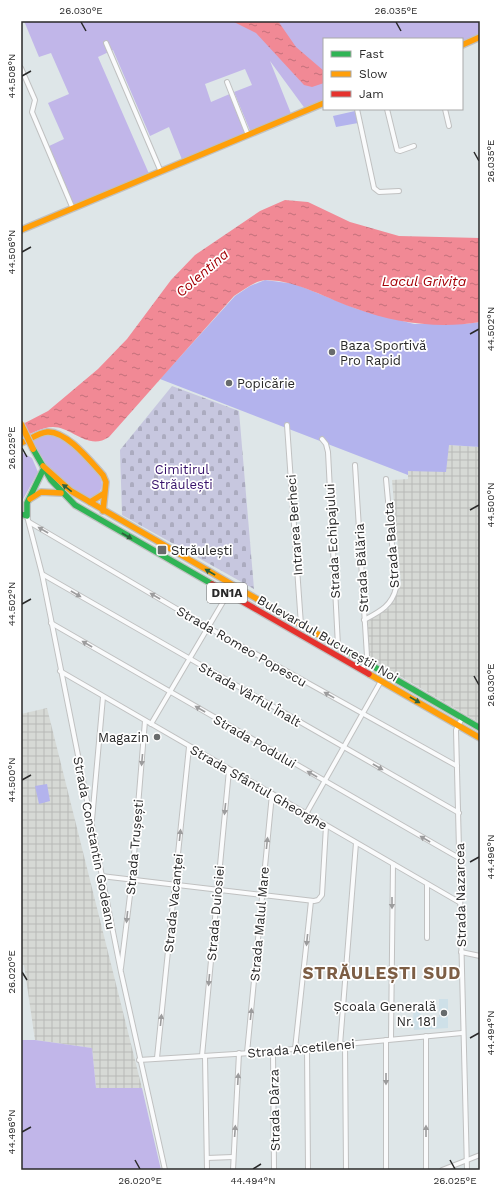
<svg xmlns="http://www.w3.org/2000/svg" width="501" height="1191" font-family="'Work Sans',sans-serif">
<defs>
<pattern id="industrial-grid" width="8" height="8" patternUnits="userSpaceOnUse"><rect width="8" height="8" fill="#d6d9d5"/><path d="M0 4h8M4 0v8" fill="none" stroke="#b8bab7"/></pattern>
<pattern id="cemetery-stones" width="16" height="16" patternUnits="userSpaceOnUse"><rect width="16" height="16" fill="#c7c7df"/><path d="M2 7V4a2 2 0 0 1 4 0v3zM10 15v-3a2 2 0 0 1 4 0v3z" fill="#ababbf"/></pattern>
<pattern id="water-ripples" width="26" height="14" patternUnits="userSpaceOnUse"><rect width="26" height="14" fill="#f18995"/><path d="M2 4q2-2 4 0t4 0M15 11q2-2 4 0t4 0" fill="none" stroke="#c3707a"/></pattern>
</defs>
<rect width="100%" height="100%" fill="#dee6e8"/>
<g fill="url(#industrial-grid)">
<polygon points="449,445 480,447 480,723 369,658 367,622 389,608 401,584 392,480 408,479 408,471"/>
<polygon points="47,708 142,1088 96,1088 92,1048 35,1040 24,965 21,965 21,714"/>
</g>
<polygon fill="#cee0e8" points="439,999 448,999 448,1028 414,1030 413,1008 420,1008 421,1018 439,1017"/>
<g fill="#c1b6e9">
<polygon points="24,21 478,21 480,22 480,37 462,44 462,39 324,39 324,103 306,110 270,61 292,116 251,133 234,92 252,85 245,69 205,84 211,102 232,93 248,135 183,162 169,127 150,136 113,50 98,57 150,176 73,209 47,147 64,139 48,103 69,94 51,53 39,57"/>
<path d="M49,435C54,436 60,437 64,440C70,444 75,450 80,455C92,466 117,487 90,498L79,495L50,470L32,441L43,436Z"/>
<polygon points="21,452 32,458 38,472 21,503"/>
<polygon points="21,1040 35,1040 92,1048 96,1088 142,1088 161,1170 21,1170"/>
</g>
<polygon fill="url(#cemetery-stones)" points="172,386 239,411 254,589 122,515 120,450"/>
<g fill="#b3b3ed">
<polygon points="355,111 358,123 336,127 333,116"/>
<polygon points="265,280 295,284 357,309 414,324 465,324 480,322 480,447 449,445 446,472 408,471 408,475 160,379 235,296 250,286"/>
<polygon points="47,784 50,801 39,804 35,786"/>
</g>
<g fill="url(#water-ripples)">
<polygon points="232,21 278,21 296,47 324,71 324,83 312,87 304,85 256,33"/>
<path d="M285,200L308,202L350,222L399,236L480,238V322C439,329 395,323 357,309C327,299 299,281 267,280C255,280 244,290 234,296L109,437C88,451 72,427 53,427C42,427 31,434 21,438V425L48,411L98,369L127,339L171,280L195,255L260,211Z"/>
</g>
<g fill="none" stroke-linecap="round" stroke-linejoin="round">
<g stroke="#c0c1c1" stroke-width="6">
<g id="street">
<polyline points="106,43 161,172"/>
<polyline points="21,68 35,100 32,112 73,209"/>
<polyline points="227,82 248,135"/>
<polyline points="357,109 374,188 379,192 399,191"/>
<polyline points="387,109 397,150 400,151 414,146"/>
<polyline points="445,109 449,126"/>
<polyline points="287,425 301,625"/>
<polyline points="322,439 326,444 328,452 338,646"/>
<polyline points="355,465 367,656 362,670"/>
<polyline points="27,516 42,574 121,972 165,1170"/>
<polyline points="29,522 211,629 457,766"/>
<polyline points="42,574 459,813"/>
<path d="M364,620C379,612 392,606 396,588L386,479"/>
<polyline points="51,623 459,858"/>
<polyline points="60,671 459,902"/>
<polyline points="462,718 456,730 467,1170"/>
<polyline points="151,724 233,585"/>
<polyline points="306,814 381,681"/>
<polyline points="92,820 103,697"/>
<polyline points="101,876 314,901 318,900 322,895 326,826"/>
<polyline points="427,884 427,938"/>
<polyline points="461,952 480,956"/>
<polyline points="121,968 132,879 145,721"/>
<polyline points="391,1039 393,864"/>
<polyline points="345,1044 346,1170"/>
<polyline points="340,1045 356,843"/>
<polyline points="307,1048 308,1170"/>
<polyline points="295,1049 311,901"/>
<polyline points="273,1051 274,1170"/>
<polyline points="247,1053 272,794"/>
<polyline points="202,1056 229,770"/>
<polyline points="205,1056 207,1170"/>
<polyline points="157,1058 189,747"/>
<polyline points="139,1060 251,1053 462,1033"/>
<polyline points="207,1158 233,1157"/>
<polyline points="233,1170 239,1053"/>
<polyline points="386,1170 386,1040"/>
<polyline points="426,1170 426,1036"/>
<polyline points="442,1170 480,1155"/>
</g>
</g>
<g stroke="#c0c1c1" stroke-width="8">
<g id="fast">
<polyline points="33,449 51,480 75,505 212,584"/>
<polyline points="21,514 27,516 27,503 43,470"/>
<polyline points="331,642 480,728"/>
</g>
</g>
<g stroke="#c0c1c1" stroke-width="8">
<g id="slow">
<polyline points="462,45 480,37"/>
<polyline points="21,230 324,103"/>
<path d="M21,443C29,440 38,433 47,432C66,430 91,462 103,475L106,482L103,511"/>
<polyline points="43,466 71,491 331,642"/>
<polyline points="30,499 41,492 61,493"/>
<polyline points="90,502 103,494"/>
<polyline points="369,674 480,738"/>
</g>
</g>
<g stroke="#c0c1c1" stroke-width="8">
<polyline id="jam" points="212,584 369,674"/>
</g>
<use href="#street" stroke="#fafbfc" stroke-width="4"/>
<use href="#fast" stroke="#30b455" stroke-width="5.5"/>
<use href="#slow" stroke="#ff9f0a" stroke-width="5.5"/>
<use href="#jam" stroke="#e5322d" stroke-width="5.5"/>
<g stroke="#c0c3c4" stroke-width="8" stroke-linecap="butt">
<polyline id="slow-bridge" points="21,424 33,449"/>
</g>
<use href="#slow-bridge" stroke="#ff9f0a" stroke-width="6"/>
</g>
<defs><path id="oneway-solid" d="M-6-.8H1V-3.2L6.5 0L1 3.2V.8H-6Z"/></defs>
<g fill="#2c613b">
<use href="#oneway-solid" transform="translate(67 488) rotate(-142)"/>
<use href="#oneway-solid" transform="translate(127 536) rotate(30)"/>
<use href="#oneway-solid" transform="translate(210 572) rotate(-150)"/>
<use href="#oneway-solid" transform="translate(415 700) rotate(30)"/>
</g>
<g fill="#9c9c9d">
<use href="#oneway-solid" transform="translate(43 530) rotate(-150)"/>
<use href="#oneway-solid" transform="translate(76 594) rotate(30)"/>
<use href="#oneway-solid" transform="translate(155 596) rotate(-150)"/>
<use href="#oneway-solid" transform="translate(87 644) rotate(-150)"/>
<use href="#oneway-solid" transform="translate(329 695) rotate(-151)"/>
<use href="#oneway-solid" transform="translate(200 709) rotate(-150)"/>
<use href="#oneway-solid" transform="translate(142 760) rotate(95)"/>
<use href="#oneway-solid" transform="translate(378 767) rotate(30)"/>
<use href="#oneway-solid" transform="translate(312 774) rotate(-150)"/>
<use href="#oneway-solid" transform="translate(225 809) rotate(96)"/>
<use href="#oneway-solid" transform="translate(180 835) rotate(-84)"/>
<use href="#oneway-solid" transform="translate(425 839) rotate(-150)"/>
<use href="#oneway-solid" transform="translate(267 843) rotate(-84)"/>
<use href="#oneway-solid" transform="translate(392 903) rotate(90)"/>
<use href="#oneway-solid" transform="translate(127 917) rotate(96)"/>
<use href="#oneway-solid" transform="translate(307 940) rotate(96)"/>
<use href="#oneway-solid" transform="translate(209 980) rotate(95)"/>
<use href="#oneway-solid" transform="translate(251 1014) rotate(-84)"/>
<use href="#oneway-solid" transform="translate(161 1020) rotate(-84)"/>
<use href="#oneway-solid" transform="translate(238 1079) rotate(-87)"/>
<use href="#oneway-solid" transform="translate(386 1079) rotate(90)"/>
<use href="#oneway-solid" transform="translate(235 1131) rotate(-86)"/>
<use href="#oneway-solid" transform="translate(426 1131) rotate(-90)"/>
</g>
<path fill="none" stroke="#292929" stroke-width="1.5" d="M81,22L86,31M396,22L401,31M22,76L31,71M474,152L479,161M22,252L31,247M470,334L479,329M22,448L27,457M470,510L479,505M22,604L31,599M474,676L479,685M22,780L31,775M470,862L479,857M22,972L27,980M470,1038L479,1033M22,1132L31,1127M135,1160L140,1169M450,1160L455,1169M253,1169L261,1164"/>
<g fill="#686b6c" stroke="#fff" stroke-width="1.5">
<circle cx="332" cy="352" r="4"/>
<circle cx="229" cy="383" r="4"/>
<rect x="157" y="545" width="10" height="10" rx="2"/>
<circle cx="157" cy="737" r="4"/>
<circle cx="444" cy="1013" r="4"/>
</g>
<g text-anchor="middle" stroke-width="3.5" stroke-linejoin="round" paint-order="stroke">
<rect fill="#fff" stroke="#696969" stroke-width="1" x="207" y="583" width="40" height="20" rx="3"/>
<g font-size="12" font-weight="bold" fill="#292929">
<text x="227" y="597">DN1A</text>
</g>
<g font-size="13" fill="#292929" stroke="#fff" text-anchor="start">
<text x="340" y="350">Baza Sportivă<tspan x="340" dy="15">Pro Rapid</tspan></text>
<text x="237" y="388">Popicărie</text>
<text x="171" y="555">Străulești</text>
<text x="149" y="742" text-anchor="end">Magazin</text>
<text x="436" y="1011" text-anchor="end">Școala Generală<tspan x="436" dy="15">Nr. 181</tspan></text>
</g>
<g font-size="13" fill="#38136b" stroke="#fff">
<text x="182" y="474">Cimitirul<tspan x="182" dy="15">Străulești</tspan></text>
</g>
<g font-size="13" fill="#292929" stroke="#fff">
<text transform="translate(294 525) rotate(-94)" y="5">Intrarea Berheci</text>
<text transform="translate(332 541) rotate(-93)" y="5">Strada Echipajului</text>
<text transform="translate(391 545) rotate(-94)" y="5">Strada Balota</text>
<text transform="translate(361 568) rotate(-93)" y="5">Strada Bălăria</text>
<text transform="translate(328 638) rotate(30)" y="5">Bulevardul Bucureștii Noi</text>
<text transform="translate(242 646) rotate(30)" y="5">Strada Romeo Popescu</text>
<text transform="translate(250 694) rotate(30)" y="5">Strada Vârful Înalt</text>
<text transform="translate(255 741) rotate(30)" y="5">Strada Podului</text>
<text transform="translate(259 787) rotate(30)" y="5">Strada Sfântul Gheorghe</text>
<text transform="translate(95 843) rotate(79)" y="5">Strada Constantin Godeanu</text>
<text transform="translate(134 847) rotate(-85)" y="5">Strada Trușești</text>
<text transform="translate(460 895) rotate(-91)" y="5">Strada Nazarcea</text>
<text transform="translate(173 903) rotate(-84)" y="5">Strada Vacanței</text>
<text transform="translate(215 913) rotate(-85)" y="5">Strada Duiosiei</text>
<text transform="translate(259 924) rotate(-85)" y="5">Strada Malul Mare</text>
<text transform="translate(301 1048) rotate(-5)" y="5">Strada Acetilenei</text>
<text transform="translate(274 1110) rotate(-91)" y="5">Strada Dârza</text>
</g>
<g font-size="14" font-style="italic" fill="#a40106" stroke="#fff">
<text transform="translate(202 273) rotate(-41)" y="5">Colentina</text>
<text x="424" y="286">Lacul Grivița</text>
</g>
<g font-size="17" font-weight="bold" letter-spacing="1" fill="#7d5e45" stroke="#fff">
<text x="382" y="979">STRĂULEȘTI SUD</text>
</g>
</g>
<rect width="501" height="1191" fill="none" stroke="#ffffff" stroke-width="44"/>
<rect x="323" y="38" width="140" height="72" fill="#ffffff" stroke="#a9a9a9"/>
<rect x="331" y="51" width="20" height="6" fill="#30b455" stroke="#a9a9a9"/>
<text x="359" y="58" font-size="12" fill="#292929">Fast</text>
<rect x="331" y="71" width="20" height="6" fill="#ff9f0a" stroke="#a9a9a9"/>
<text x="359" y="78" font-size="12" fill="#292929">Slow</text>
<rect x="331" y="91" width="20" height="6" fill="#e5322d" stroke="#a9a9a9"/>
<text x="359" y="98" font-size="12" fill="#292929">Jam</text>
<rect x="22" y="22" width="457" height="1147" fill="none" stroke="#292929" stroke-width="1.5"/>
<g font-size="10" text-anchor="middle" fill="#292929">
<text x="81" y="14">26.030°E</text>
<text x="396" y="14">26.035°E</text>
<text transform="translate(11 76) rotate(-90)" y="4">44.508°N</text>
<text transform="translate(490 161) rotate(-90)" y="4">26.035°E</text>
<text transform="translate(11 252) rotate(-90)" y="4">44.506°N</text>
<text transform="translate(490 329) rotate(-90)" y="4">44.502°N</text>
<text transform="translate(11 448) rotate(-90)" y="4">26.025°E</text>
<text transform="translate(490 505) rotate(-90)" y="4">44.500°N</text>
<text transform="translate(11 604) rotate(-90)" y="4">44.502°N</text>
<text transform="translate(490 685) rotate(-90)" y="4">26.030°E</text>
<text transform="translate(11 780) rotate(-90)" y="4">44.500°N</text>
<text transform="translate(490 857) rotate(-90)" y="4">44.496°N</text>
<text transform="translate(11 972) rotate(-90)" y="4">26.020°E</text>
<text transform="translate(490 1033) rotate(-90)" y="4">44.494°N</text>
<text transform="translate(11 1132) rotate(-90)" y="4">44.496°N</text>
<text x="140" y="1184">26.020°E</text>
<text x="253" y="1184">44.494°N</text>
<text x="455" y="1184">26.025°E</text>
</g>
</svg>
